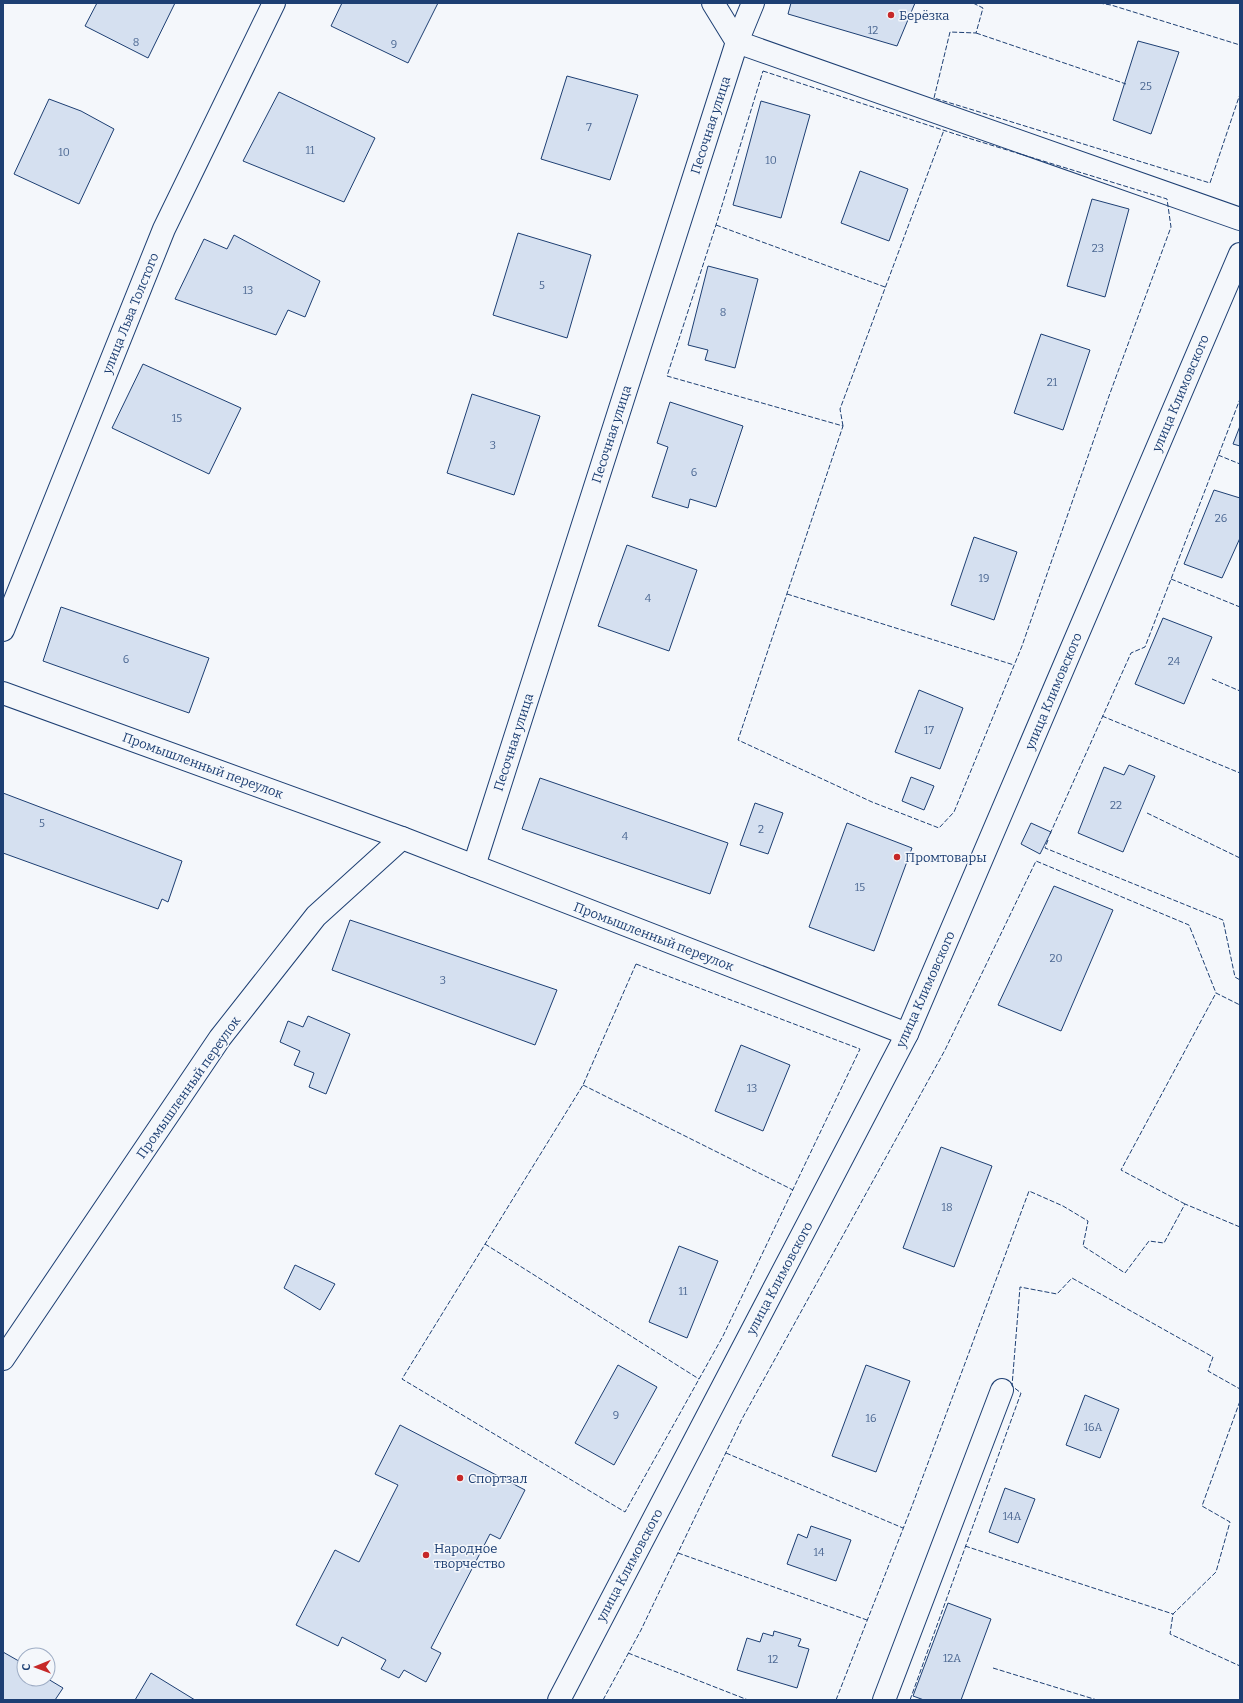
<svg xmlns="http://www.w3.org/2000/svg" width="1243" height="1703" font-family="Bitter,serif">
<rect width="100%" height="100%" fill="#f4f7fb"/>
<g fill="#d5e0f0" stroke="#1d3f73">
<polygon points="97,3 175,3 148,58 85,26"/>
<polygon points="342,3 438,3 408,63 331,26"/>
<polygon points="791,3 915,3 897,46 788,14"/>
<polygon points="1138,41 1179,52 1151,134 1113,120"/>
<polygon points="567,76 638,95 610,180 541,159"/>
<polygon points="279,92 375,138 344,202 243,161"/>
<polygon points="49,99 81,111 114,129 79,204 14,174"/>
<polygon points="761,101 810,115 781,218 733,205"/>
<polygon points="860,171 908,189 889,241 841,223"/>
<polygon points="1092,199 1129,209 1105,297 1067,286"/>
<polygon points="518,233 591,255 567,338 493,315"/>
<polygon points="234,235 320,281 305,317 288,310 276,335 175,299 204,239 227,249"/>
<polygon points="708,266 758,279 735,368 705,360 708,350 688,345"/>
<polygon points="1041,334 1090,350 1063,430 1014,413"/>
<polygon points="143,364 241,408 209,474 112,428"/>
<polygon points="472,394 540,416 514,495 447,473"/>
<polygon points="670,402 743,426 716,507 690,499 688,508 652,497 668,447 657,443"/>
<polygon points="1240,426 1240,446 1233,444"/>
<polygon points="1214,490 1240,498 1240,538 1222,578 1184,564"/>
<polygon points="974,537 1017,552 994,620 951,605"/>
<polygon points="627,545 697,570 669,651 598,626"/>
<polygon points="61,607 209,658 189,713 43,661"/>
<polygon points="1163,618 1212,637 1184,704 1135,684"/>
<polygon points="919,690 963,708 940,769 895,752"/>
<polygon points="1129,765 1155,776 1123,852 1078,833 1104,767 1124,775"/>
<polygon points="911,777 934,786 924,810 902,801"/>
<polygon points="540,778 728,843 710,894 522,829"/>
<polygon points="3,793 182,861 168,902 162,899 158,909 3,853"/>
<polygon points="755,803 783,813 768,854 740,845"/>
<polygon points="847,823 912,848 874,951 809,927"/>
<polygon points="1031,823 1051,832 1040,854 1021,844"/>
<polygon points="1054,886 1113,910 1061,1031 998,1005"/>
<polygon points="350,920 557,990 535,1045 332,970"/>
<polygon points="308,1016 350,1034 326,1094 309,1087 314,1073 294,1065 300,1051 280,1042 288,1021 303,1027"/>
<polygon points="741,1045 790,1065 763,1131 715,1111"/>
<polygon points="941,1147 992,1166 954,1267 903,1248"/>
<polygon points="679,1246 718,1261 687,1338 649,1322"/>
<polygon points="295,1265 335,1284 320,1310 284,1288"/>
<polygon points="618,1365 657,1387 614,1465 575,1443"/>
<polygon points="866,1365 910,1381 876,1472 832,1456"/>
<polygon points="1085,1395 1119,1409 1100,1458 1066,1445"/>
<polygon points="400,1425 525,1490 500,1539 490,1534 431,1648 441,1653 426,1682 404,1670 399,1678 381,1669 386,1660 342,1637 338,1646 296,1625 335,1550 359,1562 398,1485 375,1474"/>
<polygon points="1005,1488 1035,1499 1018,1543 989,1532"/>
<polygon points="811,1526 851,1540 836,1581 787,1564 798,1534 807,1538"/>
<polygon points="948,1603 991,1619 961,1700 924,1700 913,1696"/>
<polygon points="774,1631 801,1639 798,1646 809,1649 797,1688 737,1670 747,1638 760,1642 763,1633 773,1636"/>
<polygon points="3,1652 24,1664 24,1679 48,1679 63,1688 55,1700 3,1700"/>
<polygon points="151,1673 195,1700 135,1700"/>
</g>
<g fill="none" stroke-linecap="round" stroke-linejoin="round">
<g stroke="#1d3f73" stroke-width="24">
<g id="minor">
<polyline points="713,3 737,42 1240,219"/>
<polyline points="3,630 164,229 274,3"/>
<polyline points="3,693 402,838"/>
<polyline points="474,866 737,42 753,3"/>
<polyline points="3,1359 220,1038 316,916 402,838 907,1034"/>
<polyline points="559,1700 907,1034 1240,254"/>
<polyline points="884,1700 1002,1390"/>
</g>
</g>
<use href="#minor" stroke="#f4f7fb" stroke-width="22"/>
<g stroke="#1d3f73" stroke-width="1" stroke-dasharray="5 2" stroke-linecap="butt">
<polyline points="973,3 983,8 976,33 950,32 934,98 1210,183 1240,94"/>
<polyline points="1099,3 1111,5 1240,45"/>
<polyline points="976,33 1126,84"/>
<polygon points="763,71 955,134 1167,199 1171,227 1109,396 1022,646 954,812 939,828 872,802 738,740 843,426 667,376 716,225"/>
<polyline points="716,225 885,287"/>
<polyline points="843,426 840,409 944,130"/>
<polyline points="1218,455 1240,464"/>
<polyline points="1171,579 1240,607"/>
<polyline points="787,594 1014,665"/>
<polyline points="1212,679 1240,691"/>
<polyline points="1102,716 1240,773"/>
<polyline points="1147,813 1240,858"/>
<polyline points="1050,834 1131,653 1145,647 1240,399"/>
<polyline points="1048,840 1045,848 1223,920 1235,977 1240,980"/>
<polygon points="636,964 860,1049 723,1336 625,1512 402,1379 583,1085"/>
<polyline points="583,1085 793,1190"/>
<polyline points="1185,1204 1121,1170 1216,993"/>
<polyline points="485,1244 699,1379"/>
<polyline points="1240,1401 1202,1506 1230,1522 1216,1572 1173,1614 1170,1634 1240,1666"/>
<polyline points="726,1453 903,1528"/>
<polyline points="965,1546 1173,1614"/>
<polyline points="678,1553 867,1620"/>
<polyline points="628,1653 748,1700"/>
<polyline points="993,1668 1097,1700"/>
<polyline points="603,1700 641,1630 742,1419 945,1050 1036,861 1189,925 1216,993 1240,1005"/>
<polyline points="836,1700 912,1506 1029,1191 1063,1206 1088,1221 1083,1246 1125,1273 1149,1241 1164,1243 1185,1204 1240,1227"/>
<polyline points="910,1700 1021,1393 1012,1386 1020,1287 1057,1294 1072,1278 1213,1357 1208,1371 1240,1389"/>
</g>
</g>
<g fill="#c62828" stroke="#f4f7fb" stroke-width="1.5">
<circle cx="891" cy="15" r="4"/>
<circle cx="897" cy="857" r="4"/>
<circle cx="460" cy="1478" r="4"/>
<circle cx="426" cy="1555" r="4"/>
</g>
<g text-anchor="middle" stroke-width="3" stroke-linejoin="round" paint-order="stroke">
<g font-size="11" fill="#4b6792">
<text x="873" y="34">12</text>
<text x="136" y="46">8</text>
<text x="394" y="48">9</text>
<text x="1146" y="90">25</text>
<text x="589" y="131">7</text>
<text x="310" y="154">11</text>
<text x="64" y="156">10</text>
<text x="771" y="164">10</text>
<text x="1098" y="252">23</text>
<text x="542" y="289">5</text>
<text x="248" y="294">13</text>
<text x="723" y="316">8</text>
<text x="1052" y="386">21</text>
<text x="177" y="422">15</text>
<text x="493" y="449">3</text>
<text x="694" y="476">6</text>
<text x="1221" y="522">26</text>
<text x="984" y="582">19</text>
<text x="648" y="602">4</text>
<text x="126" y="663">6</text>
<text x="1174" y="665">24</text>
<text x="929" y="734">17</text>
<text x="1116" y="809">22</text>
<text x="42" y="827">5</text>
<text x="761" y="833">2</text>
<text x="625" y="840">4</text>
<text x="860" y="891">15</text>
<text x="1056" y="962">20</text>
<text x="443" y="984">3</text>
<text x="752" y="1092">13</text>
<text x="947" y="1211">18</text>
<text x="683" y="1295">11</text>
<text x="616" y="1419">9</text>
<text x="871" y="1422">16</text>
<text x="1093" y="1431">16А</text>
<text x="1012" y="1520">14А</text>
<text x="819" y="1556">14</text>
<text x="952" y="1662">12А</text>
<text x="773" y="1663">12</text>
</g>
<g font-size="13" fill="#1d3f73" stroke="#f4f7fb" text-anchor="start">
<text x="899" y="20">Берёзка</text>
<text x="905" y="862">Промтовары</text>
<text x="468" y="1483">Спортзал</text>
<text x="434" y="1553">Народное<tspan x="434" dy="15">творчество</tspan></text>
</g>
<g font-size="13" fill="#1d3f73" stroke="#f4f7fb">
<text transform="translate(710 125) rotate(-72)" y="5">Песочная улица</text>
<text transform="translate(130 313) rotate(-68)" y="5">улица Льва Толстого</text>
<text transform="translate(1180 393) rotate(-67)" y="5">улица Климовского</text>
<text transform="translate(611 434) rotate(-72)" y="5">Песочная улица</text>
<text transform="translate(1053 691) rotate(-67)" y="5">улица Климовского</text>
<text transform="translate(513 742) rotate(-72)" y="5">Песочная улица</text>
<text transform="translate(203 765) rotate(20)" y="5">Промышленный переулок</text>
<text transform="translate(654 936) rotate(21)" y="5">Промышленный переулок</text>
<text transform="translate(925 989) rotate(-66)" y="5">улица Климовского</text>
<text transform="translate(188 1087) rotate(-55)" y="5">Промышленный переулок</text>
<text transform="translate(779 1278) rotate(-62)" y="5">улица Климовского</text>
<text transform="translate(629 1565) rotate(-62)" y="5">улица Климовского</text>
</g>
</g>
<rect width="1243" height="1703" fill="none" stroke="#1d3f73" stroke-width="8"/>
<g transform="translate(36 1667) rotate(269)"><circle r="19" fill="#f4f7fb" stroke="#9eadc5"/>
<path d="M0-3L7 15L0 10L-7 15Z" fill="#c62828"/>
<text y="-6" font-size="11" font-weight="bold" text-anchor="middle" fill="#1d3f73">С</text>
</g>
</svg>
